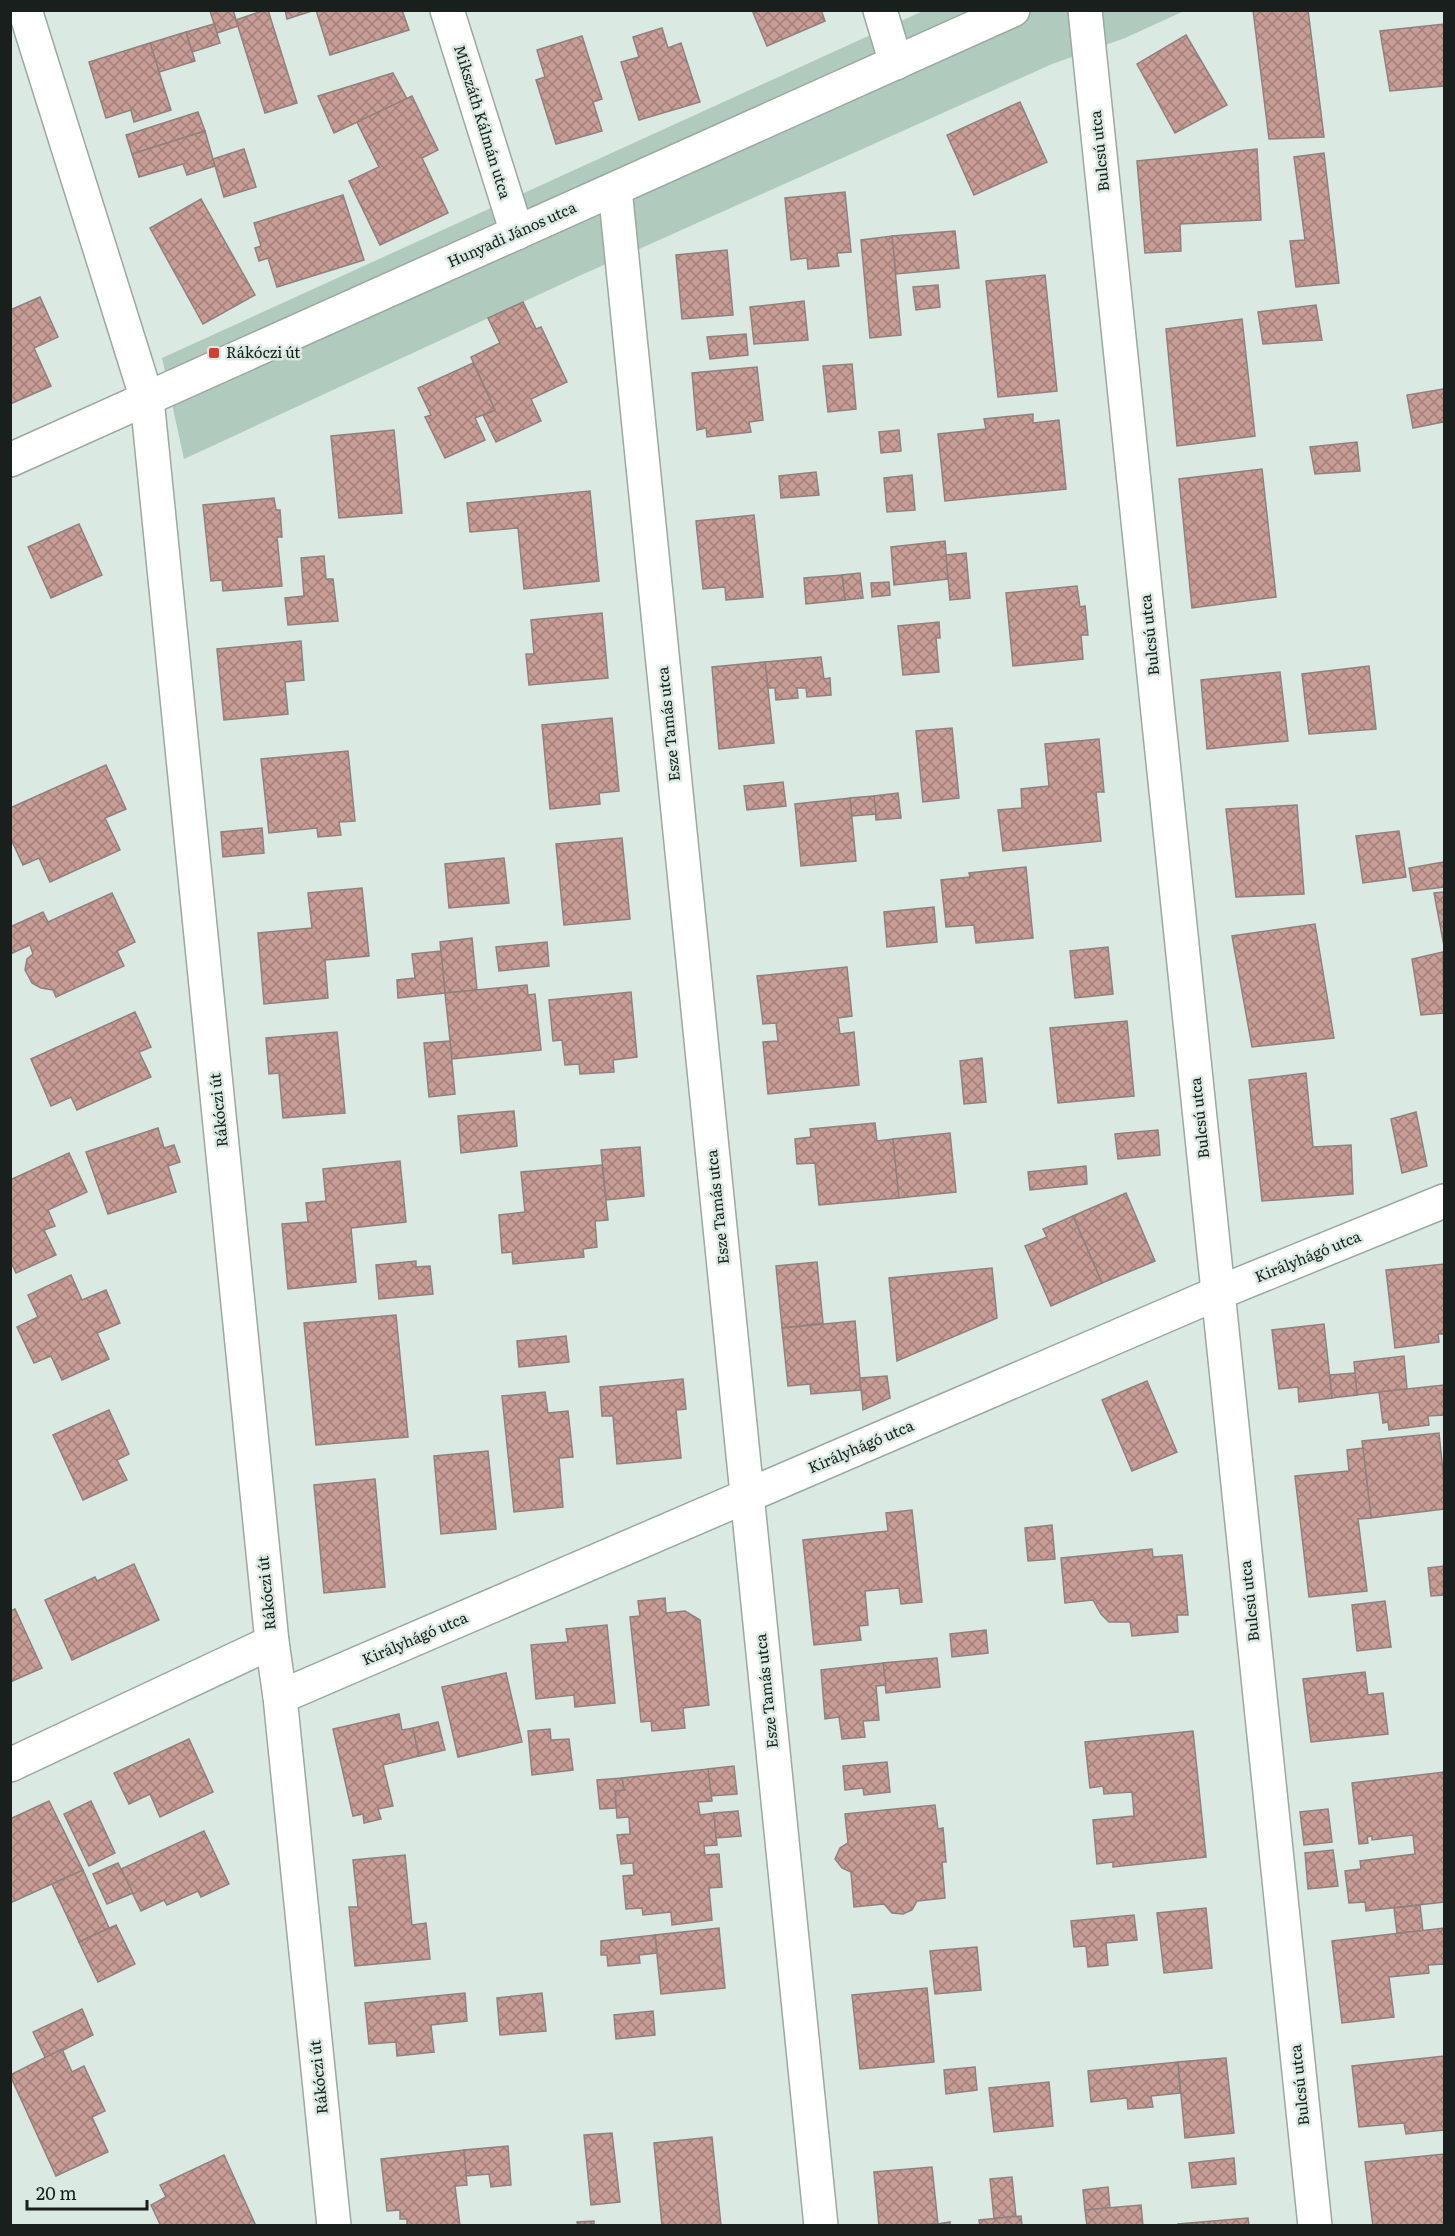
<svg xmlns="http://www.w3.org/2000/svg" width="1455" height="2236" font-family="Literata,serif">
<defs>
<pattern id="building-cross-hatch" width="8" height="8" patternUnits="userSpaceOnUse" patternTransform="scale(1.5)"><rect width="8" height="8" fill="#c89d96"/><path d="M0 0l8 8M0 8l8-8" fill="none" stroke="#a27f7a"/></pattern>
</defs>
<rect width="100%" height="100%" fill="#dae9e1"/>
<polygon fill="#b0cabd" points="923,11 1184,11 1125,38 1052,64 579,276 184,459 162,358"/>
<g fill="url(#building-cross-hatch)" stroke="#90817e" stroke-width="1.5">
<polygon points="233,10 238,26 217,33 210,11"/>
<polygon points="265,10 268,10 297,103 265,113 236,20"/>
<polygon points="285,10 315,10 287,19"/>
<polygon points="316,10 402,10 409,30 330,55"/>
<polygon points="752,10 821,10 825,21 767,46"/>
<polygon points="1253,10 1308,10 1324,137 1269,139"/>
<polygon points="214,24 220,43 192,52 186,32"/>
<polygon points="1444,24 1444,86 1390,91 1380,31"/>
<polygon points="662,28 668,48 681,43 700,102 639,120 621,62 639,57 633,37"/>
<polygon points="186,32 195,61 159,72 150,43"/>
<polygon points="1186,35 1227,105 1175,133 1137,64"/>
<polygon points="582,36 602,99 593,102 602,131 556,144 536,80 545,77 537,50"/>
<polygon points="150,43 171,110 134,122 131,110 106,118 89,62"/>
<polygon points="393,73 407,99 334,133 318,96"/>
<polygon points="412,96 438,150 422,158 448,213 380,245 349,181 379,167 357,122"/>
<polygon points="1020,102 1047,162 974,195 947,135"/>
<polygon points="198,112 205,131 132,154 126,135"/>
<polygon points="205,131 215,166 187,175 183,164 139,177 132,154"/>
<polygon points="244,149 256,187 224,197 213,159"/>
<polygon points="1257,149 1261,220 1180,224 1181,251 1145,253 1137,161"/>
<polygon points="1324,153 1339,283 1296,287 1290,241 1305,240 1294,157"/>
<polygon points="845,192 851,252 837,253 839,266 808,269 807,258 791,260 785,198"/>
<polygon points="343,195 364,260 277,287 268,258 259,261 255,248 261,246 254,223"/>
<polygon points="201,199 255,295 203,324 150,228"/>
<polygon points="955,231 959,268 896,274 892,236"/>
<polygon points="892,236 901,335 870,338 861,240"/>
<polygon points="727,250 733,315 682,319 676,255"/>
<polygon points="1045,275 1057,391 998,397 986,281"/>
<polygon points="938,285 940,307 916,310 913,287"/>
<polygon points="40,297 58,337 34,348 51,386 10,404 10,310"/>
<polygon points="804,301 808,340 754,344 750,307"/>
<polygon points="523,302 536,329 541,327 567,382 531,399 541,421 496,442 483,415 495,410 471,357 500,343 488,318"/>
<polygon points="1316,305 1322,340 1263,344 1258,312"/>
<polygon points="1242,319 1255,436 1177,446 1166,329"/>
<polygon points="746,334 748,355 710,359 707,337"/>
<polygon points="473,363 495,410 475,418 485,440 445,458 425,417 431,415 418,388"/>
<polygon points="852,364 856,409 828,412 823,366"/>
<polygon points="757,367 763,420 749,422 751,432 707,437 706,428 697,430 692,373"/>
<polygon points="1444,389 1444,422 1413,428 1407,395"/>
<polygon points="1033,414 1033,423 1059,420 1066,489 945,501 938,434 986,429 984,419"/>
<polygon points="394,430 402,513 339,518 331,436"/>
<polygon points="899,430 901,451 881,453 879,432"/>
<polygon points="1357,442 1360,471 1315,474 1310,447"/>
<polygon points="1262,469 1276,597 1192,608 1179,479"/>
<polygon points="816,472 819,495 781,498 779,476"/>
<polygon points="912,475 915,510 887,512 884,478"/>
<polygon points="590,491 599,581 524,589 518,528 470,532 467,503"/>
<polygon points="274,498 276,510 280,510 282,537 277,537 282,586 223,591 222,580 211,581 203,505"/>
<polygon points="754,515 763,597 726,600 725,587 703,589 696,521"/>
<polygon points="79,524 102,575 51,598 28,547"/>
<polygon points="945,541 948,579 894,585 891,547"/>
<polygon points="966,553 970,598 950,600 946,555"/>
<polygon points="324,556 326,579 333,579 338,621 288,625 285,598 304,596 301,558"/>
<polygon points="860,573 863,598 845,600 842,575"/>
<polygon points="842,575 845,600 806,604 804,578"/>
<polygon points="889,582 890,595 872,597 871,583"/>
<polygon points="1077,586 1080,607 1085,606 1088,635 1081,635 1083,659 1013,666 1006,593"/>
<polygon points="602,613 608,678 529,685 526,654 534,654 531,620"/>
<polygon points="939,622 940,638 936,638 939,672 903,675 898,626"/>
<polygon points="301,641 304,680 285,682 288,714 224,720 217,649"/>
<polygon points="821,657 824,679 830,678 831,695 807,697 806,688 797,688 798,698 776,700 775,688 768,688 765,662"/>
<polygon points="765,662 774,743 719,749 712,667"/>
<polygon points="1369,666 1376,729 1309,734 1302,674"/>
<polygon points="1280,672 1288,741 1207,749 1201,680"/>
<polygon points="612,718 619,791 599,793 600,804 550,809 542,725"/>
<polygon points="952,728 959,798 923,802 916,731"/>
<polygon points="1099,739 1104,792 1096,792 1101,841 1003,851 998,810 1022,808 1021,789 1049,786 1045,744"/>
<polygon points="348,751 355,821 339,822 341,835 318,837 317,828 269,833 261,759"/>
<polygon points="106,765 126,809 105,818 120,850 50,882 39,858 23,865 10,837 10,808"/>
<polygon points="783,782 786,806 747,810 744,786"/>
<polygon points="898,793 901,818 876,820 874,796"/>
<polygon points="874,796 876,814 852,816 850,798"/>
<polygon points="850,798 856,861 801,866 795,804"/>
<polygon points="1297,805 1304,894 1236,897 1226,809"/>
<polygon points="262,828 264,853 223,857 221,832"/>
<polygon points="1399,831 1406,877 1363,883 1356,836"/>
<polygon points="622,838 630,919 564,925 556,844"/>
<polygon points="504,858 509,903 449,908 445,864"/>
<polygon points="1444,862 1444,887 1413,891 1409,868"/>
<polygon points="1026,867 1033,938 976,943 974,925 946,927 941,880 970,877 969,873"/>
<polygon points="362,888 369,956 325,960 328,998 264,1004 258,933 312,928 308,893"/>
<polygon points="1444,892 1444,946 1434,893"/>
<polygon points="112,893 135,942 117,951 124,966 56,997 53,990 41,988 32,983 25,970 27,959 33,954 30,945 10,954 10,927 43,912 48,922"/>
<polygon points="934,907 937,942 887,947 884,912"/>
<polygon points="1315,924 1334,1038 1252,1047 1232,936"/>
<polygon points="472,938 477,990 445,993 440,942"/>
<polygon points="547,942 549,966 499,971 496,947"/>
<polygon points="1108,947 1113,994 1075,998 1070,951"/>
<polygon points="441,951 445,993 398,998 397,980 415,978 412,954"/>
<polygon points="1443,952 1444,1013 1421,1015 1412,959"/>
<polygon points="847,967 852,1016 838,1018 839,1027 840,1034 854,1032 859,1085 768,1094 763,1042 778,1041 776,1023 763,1024 757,976"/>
<polygon points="527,985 528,995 535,994 541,1050 452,1059 445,993"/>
<polygon points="631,992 637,1057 613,1060 614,1072 580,1074 579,1064 565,1065 562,1040 553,1041 549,1000"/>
<polygon points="135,1012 151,1047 139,1052 151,1077 77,1110 71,1097 51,1106 31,1059"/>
<polygon points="1127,1021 1134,1096 1058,1103 1050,1028"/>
<polygon points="337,1032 345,1113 283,1118 279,1073 269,1074 266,1038"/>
<polygon points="450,1041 455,1094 429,1097 424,1043"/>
<polygon points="982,1058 986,1102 964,1104 960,1061"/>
<polygon points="1306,1073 1313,1147 1351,1145 1353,1194 1262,1201 1249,1080"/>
<polygon points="514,1111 517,1146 461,1153 458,1116"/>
<polygon points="1416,1112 1427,1166 1402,1173 1391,1119"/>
<polygon points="875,1123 877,1141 893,1139 899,1198 819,1205 815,1163 797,1164 795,1139 811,1137 810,1129"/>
<polygon points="158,1128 164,1148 174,1145 180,1162 168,1166 176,1192 108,1214 86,1152"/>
<polygon points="1158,1130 1160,1155 1118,1159 1115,1134"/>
<polygon points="950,1133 956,1192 899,1198 893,1139"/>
<polygon points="640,1147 644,1196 606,1200 601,1150"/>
<polygon points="69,1153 87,1192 48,1210 55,1226 44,1230 56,1255 16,1273 10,1260 10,1180"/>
<polygon points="400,1161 406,1222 351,1228 356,1282 288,1289 282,1224 308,1222 306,1203 326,1201 323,1169"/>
<polygon points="602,1165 608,1220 595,1221 597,1247 583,1249 584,1257 513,1264 512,1252 502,1253 499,1215 525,1212 521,1172"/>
<polygon points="1086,1166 1087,1184 1030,1190 1028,1172"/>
<polygon points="1126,1193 1155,1261 1102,1283 1073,1216"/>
<polygon points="1073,1216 1102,1283 1051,1306 1025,1246 1047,1237 1043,1229"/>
<polygon points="416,1261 416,1267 430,1266 433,1294 379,1299 376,1265"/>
<polygon points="817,1262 823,1323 782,1328 776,1266"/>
<polygon points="1444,1264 1444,1334 1438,1334 1439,1342 1395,1348 1386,1270"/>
<polygon points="992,1268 997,1318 897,1361 889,1278"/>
<polygon points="71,1275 82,1300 106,1290 120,1323 97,1333 109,1359 62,1380 51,1356 34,1363 17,1327 38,1317 28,1295"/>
<polygon points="396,1315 408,1437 316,1445 304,1323"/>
<polygon points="855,1321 861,1390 811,1394 810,1384 788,1386 782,1328"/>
<polygon points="1324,1324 1332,1398 1299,1402 1298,1387 1279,1389 1272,1330"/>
<polygon points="566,1336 569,1362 519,1367 517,1341"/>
<polygon points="1404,1356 1407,1389 1357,1395 1354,1362"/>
<polygon points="1355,1373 1357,1395 1332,1398 1330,1375"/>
<polygon points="887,1376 890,1398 863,1410 860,1378"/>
<polygon points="683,1379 686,1409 676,1410 681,1458 617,1464 613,1416 602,1416 600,1387"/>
<polygon points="1147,1381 1177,1452 1132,1471 1102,1400"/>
<polygon points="1444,1385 1444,1415 1428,1416 1429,1425 1389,1430 1388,1422 1383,1423 1379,1392"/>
<polygon points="545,1392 548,1413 568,1411 573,1457 559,1458 563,1507 514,1512 502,1396"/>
<polygon points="109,1410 129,1454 117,1460 127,1480 83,1500 53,1435"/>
<polygon points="1439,1433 1444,1481 1444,1509 1371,1518 1362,1441"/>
<polygon points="1363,1448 1371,1518 1358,1519 1367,1591 1309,1597 1295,1476 1349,1471 1347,1450"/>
<polygon points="488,1451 496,1529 441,1534 434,1456"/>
<polygon points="375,1479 385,1587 324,1593 314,1485"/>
<polygon points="912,1510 922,1602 901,1604 899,1588 865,1591 868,1625 859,1626 861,1640 814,1645 803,1540 888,1531 886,1513"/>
<polygon points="1052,1525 1055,1559 1028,1561 1025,1528"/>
<polygon points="1152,1549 1153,1557 1182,1555 1188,1615 1177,1615 1178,1632 1132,1636 1130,1622 1109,1622 1101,1614 1093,1600 1065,1603 1061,1558"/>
<polygon points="134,1564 159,1620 72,1660 45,1600 95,1577 97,1581"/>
<polygon points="1444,1566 1444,1595 1431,1596 1428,1568"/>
<polygon points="665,1598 666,1613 685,1611 700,1620 709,1705 683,1708 685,1728 652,1731 651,1721 641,1722 630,1617 640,1616 638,1601"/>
<polygon points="1385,1601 1391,1647 1357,1651 1352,1605"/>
<polygon points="15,1609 42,1668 10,1682 10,1611"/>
<polygon points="607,1625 615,1703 575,1707 574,1695 536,1699 531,1645 568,1642 566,1629"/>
<polygon points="986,1630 988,1653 952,1657 950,1634"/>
<polygon points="937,1658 940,1687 886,1693 883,1663"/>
<polygon points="883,1663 886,1685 876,1686 879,1720 863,1721 865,1737 842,1739 839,1717 825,1719 821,1670"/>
<polygon points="1365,1672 1368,1695 1383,1693 1388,1734 1311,1742 1303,1679"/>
<polygon points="506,1673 522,1742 458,1757 442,1687"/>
<polygon points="399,1714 402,1730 413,1728 419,1756 383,1765 393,1806 378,1809 381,1819 364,1823 363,1814 353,1816 333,1729"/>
<polygon points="438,1722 445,1750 419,1756 413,1728"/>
<polygon points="550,1729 551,1740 569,1739 573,1770 532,1775 528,1731"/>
<polygon points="1193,1731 1206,1857 1113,1867 1113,1862 1097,1864 1093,1820 1134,1816 1133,1802 1132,1792 1104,1794 1103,1786 1090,1788 1085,1742"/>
<polygon points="189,1739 213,1792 160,1817 150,1794 129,1804 114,1773"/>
<polygon points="887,1762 890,1792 864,1795 863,1788 845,1790 843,1766"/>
<polygon points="734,1766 737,1794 710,1796 708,1769"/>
<polygon points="708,1769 712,1801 698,1802 700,1815 714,1813 717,1845 704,1846 705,1855 719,1854 722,1887 709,1888 712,1920 672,1925 671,1912 643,1915 642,1908 626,1909 623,1876 634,1875 633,1863 621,1864 617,1835 630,1834 629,1817 617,1818 615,1791 624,1790 622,1778"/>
<polygon points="1444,1772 1444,1902 1366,1911 1365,1902 1349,1903 1345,1871 1361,1869 1360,1861 1415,1854 1413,1835 1372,1840 1372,1836 1367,1837 1368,1843 1359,1844 1352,1783"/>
<polygon points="622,1778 624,1790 615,1791 616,1808 600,1809 597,1780"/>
<polygon points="49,1801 83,1870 10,1903 10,1819"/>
<polygon points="91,1801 115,1853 89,1866 64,1814"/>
<polygon points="935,1805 938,1829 943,1828 946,1862 942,1862 945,1898 917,1901 912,1910 903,1914 892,1913 884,1904 854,1907 851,1872 842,1868 835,1859 840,1848 848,1843 845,1814"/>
<polygon points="1328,1809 1332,1842 1304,1845 1300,1812"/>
<polygon points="738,1811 741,1836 716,1838 714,1813"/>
<polygon points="204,1831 229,1884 201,1897 198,1891 167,1905 164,1900 141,1911 121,1869"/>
<polygon points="1333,1850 1338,1886 1308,1889 1305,1853"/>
<polygon points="405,1855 412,1925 426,1923 430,1959 355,1966 349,1907 358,1907 353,1860"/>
<polygon points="118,1863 133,1893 107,1904 93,1874"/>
<polygon points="83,1870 109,1928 79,1942 52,1884"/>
<polygon points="1420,1905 1423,1931 1397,1933 1394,1908"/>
<polygon points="1206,1908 1212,1968 1164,1973 1157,1913"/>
<polygon points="1134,1915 1137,1940 1106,1943 1108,1965 1088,1967 1086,1946 1074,1947 1071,1921"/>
<polygon points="116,1925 135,1964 98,1982 79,1942"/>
<polygon points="719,1928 725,1988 661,1994 655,1935"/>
<polygon points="1444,1928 1444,1964 1428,1965 1429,1973 1389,1977 1394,2017 1342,2023 1332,1941"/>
<polygon points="655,1935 657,1953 639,1955 640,1963 608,1966 607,1955 601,1955 601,1941"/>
<polygon points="977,1947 981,1990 935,1994 930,1951"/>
<polygon points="927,1988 934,2062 860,2069 852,1995"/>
<polygon points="465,1993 467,2021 431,2025 434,2052 397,2056 396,2042 369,2044 365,2003"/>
<polygon points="542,1993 546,2031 500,2035 497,1998"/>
<polygon points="82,2009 93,2035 46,2059 33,2032"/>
<polygon points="653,2011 655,2035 616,2039 614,2015"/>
<polygon points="62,2049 72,2072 84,2066 105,2111 92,2117 108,2152 56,2176 10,2075"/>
<polygon points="1444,2056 1444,2130 1406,2134 1404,2123 1359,2127 1352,2066"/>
<polygon points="1226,2058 1234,2133 1185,2138 1178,2062"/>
<polygon points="1178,2062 1180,2093 1151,2096 1153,2107 1128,2109 1127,2098 1091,2102 1088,2071"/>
<polygon points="975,2067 977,2090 946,2094 944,2070"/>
<polygon points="1049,2082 1053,2126 994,2132 989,2088"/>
<polygon points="612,2133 620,2202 591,2205 584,2135"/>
<polygon points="712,2137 721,2226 662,2226 654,2143"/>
<polygon points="508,2146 511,2185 491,2187 489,2174 466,2176 464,2150"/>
<polygon points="464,2150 467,2185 455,2186 460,2226 407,2226 407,2219 400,2219 400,2210 387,2211 381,2159"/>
<polygon points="1444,2154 1444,2226 1373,2226 1365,2162"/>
<polygon points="224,2155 256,2226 161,2226 151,2205 166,2197 160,2185"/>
<polygon points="1234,2158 1236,2184 1192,2188 1189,2163"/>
<polygon points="932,2167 938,2224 879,2226 874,2172"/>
<polygon points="1012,2177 1016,2217 994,2218 990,2179"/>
<polygon points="1108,2187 1110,2208 1085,2210 1083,2190"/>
<polygon points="1141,2205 1143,2226 1087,2226 1085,2210"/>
<polygon points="1021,2216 1022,2226 980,2226 979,2220"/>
<polygon points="1248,2218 1249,2226 1178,2226 1178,2224"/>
<polygon points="594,2221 594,2226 578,2226 577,2222"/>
<polygon points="950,2222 950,2226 913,2226 938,2224"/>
</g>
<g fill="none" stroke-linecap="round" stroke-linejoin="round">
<g stroke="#9aa9a1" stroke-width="36">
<g id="street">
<polyline points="25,10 147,399 272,1642 280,1697 334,2226"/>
<polyline points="447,10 517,233"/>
<polyline points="880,10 896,63"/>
<polyline points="1085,10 1315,2226"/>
<polyline points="615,189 821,2226"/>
<polyline points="10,460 1013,10"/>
<polyline points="280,1697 1218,1293 1444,1201"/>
<polyline points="10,1765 272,1642"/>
</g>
</g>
<use href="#street" stroke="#fff" stroke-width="33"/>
</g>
<rect fill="#cd4033" stroke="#dae9e1" stroke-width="2" x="208" y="347" width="12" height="12" rx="3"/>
<g text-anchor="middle" stroke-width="5" stroke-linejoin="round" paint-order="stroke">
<g font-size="15" fill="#191f1c" stroke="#dae9e1">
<text transform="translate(482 122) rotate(73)" y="5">Mikszáth Kálmán utca</text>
<text transform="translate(1100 151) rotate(-96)" y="5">Bulcsú utca</text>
<text transform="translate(512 235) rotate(-24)" y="5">Hunyadi János utca</text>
<text transform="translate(1150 635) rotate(-96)" y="5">Bulcsú utca</text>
<text transform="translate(669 724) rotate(-96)" y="5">Esze Tamás utca</text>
<text transform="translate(219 1110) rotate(-96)" y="5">Rákóczi út</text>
<text transform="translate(1200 1118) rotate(-96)" y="5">Bulcsú utca</text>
<text transform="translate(718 1207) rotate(-96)" y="5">Esze Tamás utca</text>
<text transform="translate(1308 1257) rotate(-22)" y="5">Királyhágó utca</text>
<text transform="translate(861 1447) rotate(-23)" y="5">Királyhágó utca</text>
<text transform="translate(267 1593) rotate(-96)" y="5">Rákóczi út</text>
<text transform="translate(1250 1601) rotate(-96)" y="5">Bulcsú utca</text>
<text transform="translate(415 1639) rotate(-23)" y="5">Királyhágó utca</text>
<text transform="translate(767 1691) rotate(-96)" y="5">Esze Tamás utca</text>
<text transform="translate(319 2077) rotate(-96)" y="5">Rákóczi út</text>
<text transform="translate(1300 2085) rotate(-96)" y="5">Bulcsú utca</text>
</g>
<g font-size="15" fill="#191f1c" stroke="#dae9e1" text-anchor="start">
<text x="226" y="358">Rákóczi út</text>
</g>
</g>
<rect width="1455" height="2236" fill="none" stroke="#191f1c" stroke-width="24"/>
<path d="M27 2200v9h120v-9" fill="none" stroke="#191f1c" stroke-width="3"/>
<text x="36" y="2200" font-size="18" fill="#191f1c" stroke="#dae9e1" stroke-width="4.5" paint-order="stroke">20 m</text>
</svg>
